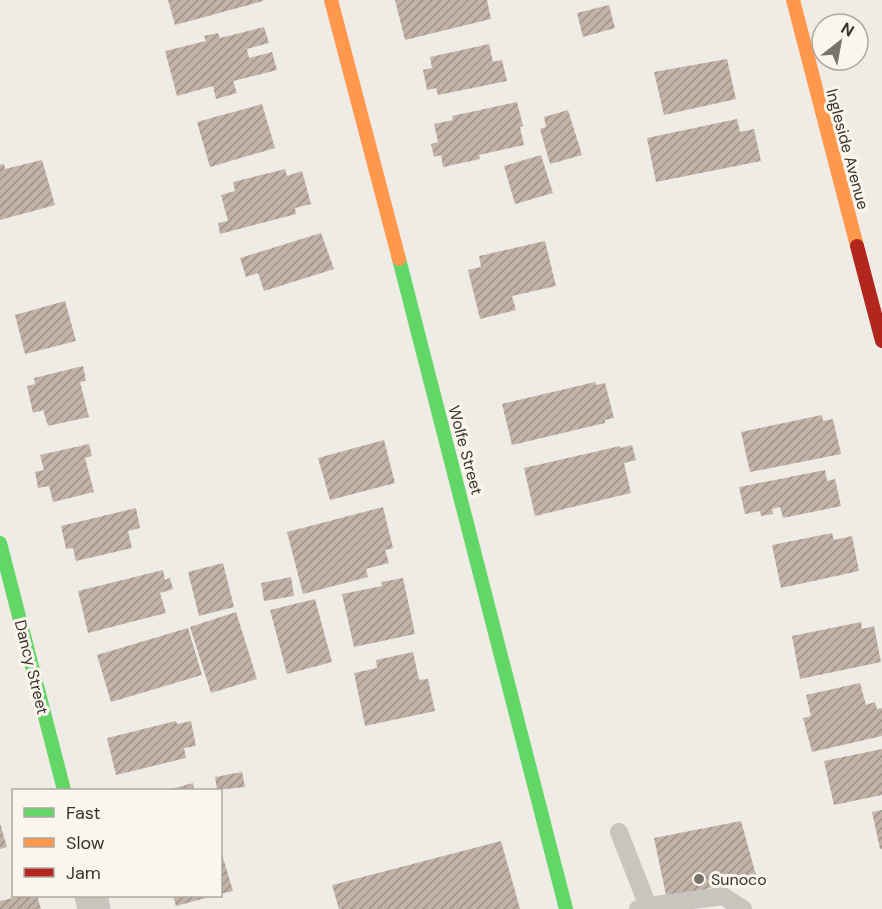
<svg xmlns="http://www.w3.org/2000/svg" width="882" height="909" font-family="'DM Sans',sans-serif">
<defs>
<pattern id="building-hatch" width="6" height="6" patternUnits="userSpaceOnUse" patternTransform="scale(1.5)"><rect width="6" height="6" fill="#c2b3a8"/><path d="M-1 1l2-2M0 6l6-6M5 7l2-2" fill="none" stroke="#9f9289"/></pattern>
</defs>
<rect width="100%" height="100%" fill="#efece6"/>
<g fill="url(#building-hatch)">
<polygon points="168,0 263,0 263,1 175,25"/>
<polygon points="395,0 487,0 491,19 405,40"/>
<polygon points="609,5 615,28 583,37 577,13"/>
<polygon points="264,27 269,43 247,49 249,58 272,52 277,70 233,81 237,93 216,99 213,86 177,96 165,51 206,41 204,36 218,33 220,38"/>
<polygon points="489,44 493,62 502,60 507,81 438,95 436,88 427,90 423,70 432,68 430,57"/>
<polygon points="727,59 736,99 664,115 654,72"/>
<polygon points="517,102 523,126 520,127 524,145 479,155 480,159 443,167 441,155 434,157 431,144 438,142 434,124 453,120 452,116"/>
<polygon points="262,104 275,148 210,167 197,122"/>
<polygon points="568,110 582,155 550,164 540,129 546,127 544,117"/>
<polygon points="737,119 740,132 754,129 761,161 656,182 647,138"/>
<polygon points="541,155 553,193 515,204 504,166"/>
<polygon points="42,160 55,205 0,220 0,165 4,164 5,169"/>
<polygon points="285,169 287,176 302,171 311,204 295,208 296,214 220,234 218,223 228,221 221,195 235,191 233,182"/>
<polygon points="321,233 334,269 264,291 258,273 246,277 240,258"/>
<polygon points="545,241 556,286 512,296 516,310 480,319 468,270 481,267 479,256"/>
<polygon points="65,301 76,341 25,354 15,315"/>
<polygon points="83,366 86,381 80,382 89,417 48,426 43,410 33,413 27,386 35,384 34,378"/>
<polygon points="595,382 596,385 605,383 614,418 605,420 605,423 512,445 502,404"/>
<polygon points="822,415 823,421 833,419 841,454 750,472 741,432"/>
<polygon points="384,440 395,483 330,500 318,458"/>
<polygon points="89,444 92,456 85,458 94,492 53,502 49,486 38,488 35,472 44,470 40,455"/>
<polygon points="632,445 636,460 624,463 631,493 535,516 524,468 620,446 621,448"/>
<polygon points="825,470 827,481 835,479 841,506 783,518 780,507 772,509 773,514 761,516 760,511 745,514 739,487"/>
<polygon points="383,507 393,548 385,550 389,563 366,569 368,577 303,594 287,532"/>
<polygon points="136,508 140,528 128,531 132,548 76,561 73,548 66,549 61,526"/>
<polygon points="832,533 834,540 852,536 859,571 781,588 772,545"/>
<polygon points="223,563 234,607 199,616 188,572"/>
<polygon points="163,570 165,580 170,578 173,589 160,593 166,613 88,633 78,591"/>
<polygon points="291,577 294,596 264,601 261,583"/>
<polygon points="403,578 415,634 354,647 342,594 382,586 381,582"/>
<polygon points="315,599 332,662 287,674 270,610"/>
<polygon points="236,612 257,679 211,693 190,627"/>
<polygon points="861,622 862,629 874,626 881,662 800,679 792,636"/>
<polygon points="188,628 202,675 111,702 97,655"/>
<polygon points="413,652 419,680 428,679 435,711 365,726 354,673 377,668 376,660"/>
<polygon points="860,683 866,705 875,702 877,709 882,708 882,736 812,752 803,718 811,716 806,695"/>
<polygon points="176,721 177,724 191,721 196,746 184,748 186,758 116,775 107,738"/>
<polygon points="882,749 882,795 834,805 824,761"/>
<polygon points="242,772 245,787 217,790 215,777"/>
<polygon points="193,783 194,790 168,790"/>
<polygon points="882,810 882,849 880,849 872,812"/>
<polygon points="741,821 756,875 667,900 654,838"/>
<polygon points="0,823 7,847 0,849"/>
<polygon points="501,841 520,909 339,909 332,885"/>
<polygon points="220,848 233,891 220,894"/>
<polygon points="21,896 37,896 41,909 0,909 0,901"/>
<polygon points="173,896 213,896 176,906"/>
</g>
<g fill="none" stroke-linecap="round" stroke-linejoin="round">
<g stroke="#c8c4be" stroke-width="18">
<polyline points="619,832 649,909"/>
<polyline points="638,909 648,906 723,896 743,909"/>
</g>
<polyline stroke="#c8c4be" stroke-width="33" points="91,896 94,909"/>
<g stroke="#63d668" stroke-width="14">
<polyline points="399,259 566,909"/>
<polyline points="0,543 64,790"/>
</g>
<g stroke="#ff974d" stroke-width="14">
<polyline points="331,0 399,259"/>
<polyline points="793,0 857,246"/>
</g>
<polyline stroke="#b3261e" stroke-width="14" points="857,246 882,341"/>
</g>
<circle fill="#79736d" stroke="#faf6ee" stroke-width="2" cx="699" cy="879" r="6"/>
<g text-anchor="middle" stroke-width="6" stroke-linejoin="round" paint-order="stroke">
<g font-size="16" fill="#3a322c" stroke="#faf6ee">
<text transform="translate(848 149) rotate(75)" y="6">Ingleside Avenue</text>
<text transform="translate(466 450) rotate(75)" y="6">Wolfe Street</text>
<text transform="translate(32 667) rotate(76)" y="6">Dancy Street</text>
</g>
<g font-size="16" fill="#3a322c" stroke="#faf6ee" text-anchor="start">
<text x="711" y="885">Sunoco</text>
</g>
</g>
<rect x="12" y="789" width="210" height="108" fill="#faf6ee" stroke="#ada8a0" stroke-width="1.5"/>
<rect x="24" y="808" width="30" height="9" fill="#63d668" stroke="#ada8a0" stroke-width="1.5"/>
<text x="66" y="819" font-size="18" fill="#3a322c">Fast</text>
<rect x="24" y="838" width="30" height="9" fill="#ff974d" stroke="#ada8a0" stroke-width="1.5"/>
<text x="66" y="849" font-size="18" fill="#3a322c">Slow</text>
<rect x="24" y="868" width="30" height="9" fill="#b3261e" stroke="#ada8a0" stroke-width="1.5"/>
<text x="66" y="879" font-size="18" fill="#3a322c">Jam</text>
<g transform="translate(840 42) rotate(31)"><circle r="28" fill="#faf6ee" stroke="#ada8a0" stroke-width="1.5"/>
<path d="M0-4.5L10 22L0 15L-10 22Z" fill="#79736d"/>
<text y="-9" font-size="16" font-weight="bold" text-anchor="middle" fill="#3a322c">N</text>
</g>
</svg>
